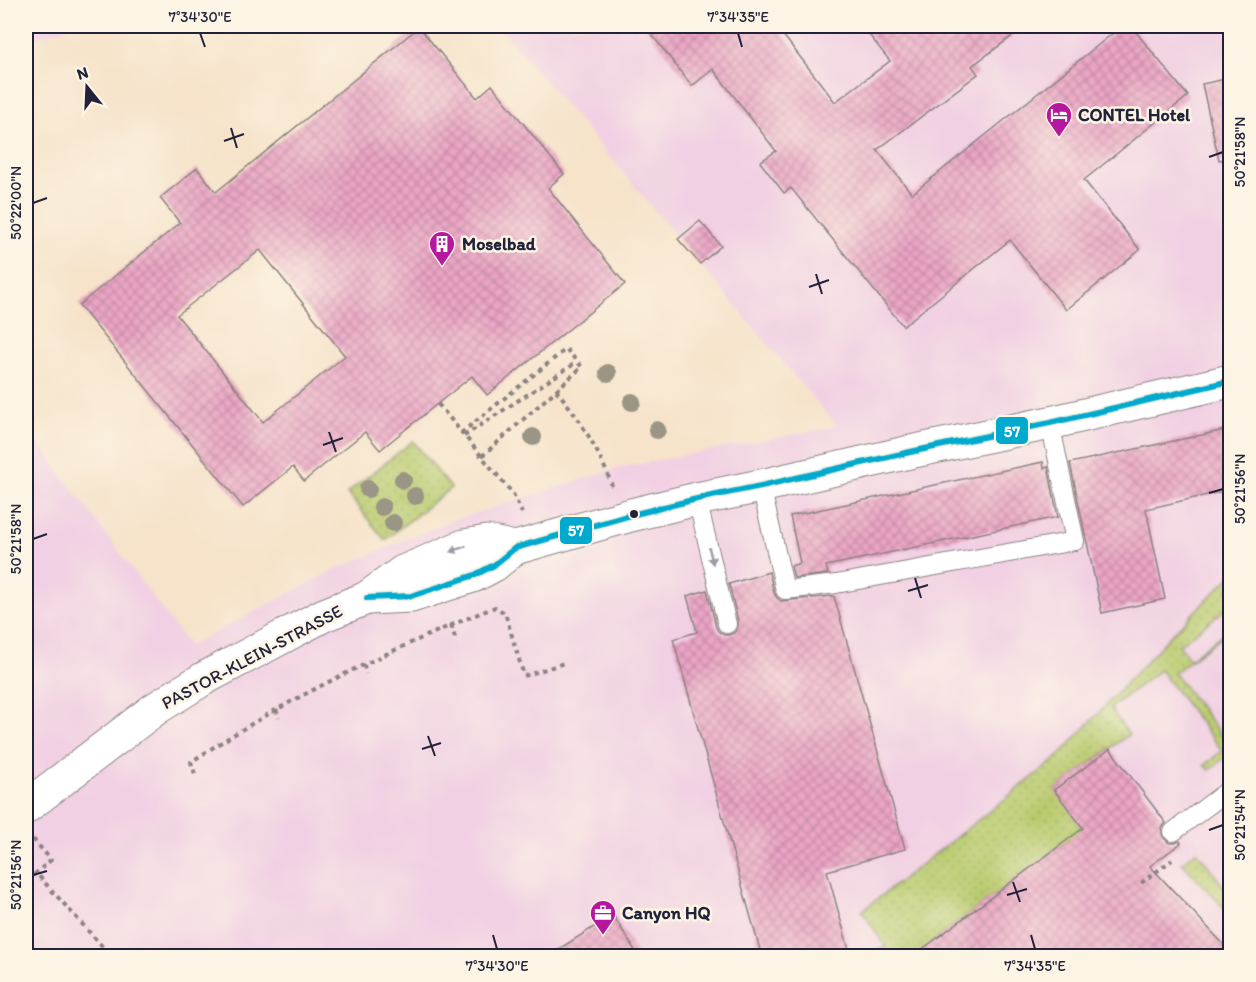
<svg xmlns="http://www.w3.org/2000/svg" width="1256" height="982" font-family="Itim,sans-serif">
<defs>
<pattern id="grass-dots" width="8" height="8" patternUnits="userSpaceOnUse" patternTransform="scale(1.5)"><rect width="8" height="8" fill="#b9cb6e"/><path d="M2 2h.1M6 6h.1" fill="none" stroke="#9fae60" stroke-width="1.8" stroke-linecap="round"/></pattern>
<pattern id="building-cross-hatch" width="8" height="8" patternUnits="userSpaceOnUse" patternTransform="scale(1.5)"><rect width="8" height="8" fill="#eca6c5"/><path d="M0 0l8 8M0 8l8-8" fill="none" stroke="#bf87a1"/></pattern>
</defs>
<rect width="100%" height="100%" fill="#fcf5e5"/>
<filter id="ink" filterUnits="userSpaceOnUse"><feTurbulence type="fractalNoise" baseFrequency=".0167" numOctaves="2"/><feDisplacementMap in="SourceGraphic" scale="12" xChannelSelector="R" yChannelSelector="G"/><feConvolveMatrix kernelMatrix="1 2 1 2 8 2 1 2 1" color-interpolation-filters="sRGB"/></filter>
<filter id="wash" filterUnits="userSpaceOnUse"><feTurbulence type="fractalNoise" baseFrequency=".008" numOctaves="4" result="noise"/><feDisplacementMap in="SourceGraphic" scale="24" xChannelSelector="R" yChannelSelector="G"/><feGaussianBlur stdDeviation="1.35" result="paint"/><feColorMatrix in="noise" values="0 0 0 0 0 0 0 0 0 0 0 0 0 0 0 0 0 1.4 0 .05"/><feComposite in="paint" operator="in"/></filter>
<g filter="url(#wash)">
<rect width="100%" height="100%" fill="#f6e3ca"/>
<g fill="#f1d0e3">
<polygon points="26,26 72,26 26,41"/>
<polygon points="499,26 1230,26 1230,956 26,956 26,426 189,646 336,569 450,521 618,468 837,426"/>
</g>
<g fill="url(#grass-dots)" stroke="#6e7654" stroke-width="1.5">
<polygon points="413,441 451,488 385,540 347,493"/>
<polygon points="1230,577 1230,606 1179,645 1190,659 1230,628 1230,630 1174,673 1229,745 1230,744 1230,754 1209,770 1204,765 1222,751 1160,670 1110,708 1129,734 1055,790 1093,841 1069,839 931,943 941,956 854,956 886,947 862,911 1055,760 1170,636"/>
<polygon points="1197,851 1230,895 1230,914 1182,863"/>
</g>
<g id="blocks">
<g fill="url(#building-cross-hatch)" fill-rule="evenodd">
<polygon points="645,26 776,26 835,102 890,61 862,26 1026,26 972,66 978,74 877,150 912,194 1122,26 1131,26 1188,96 1084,180 1140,250 1066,310 1010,240 903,326 791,188 784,193 760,162 776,151 713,69 692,86"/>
<path d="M419,27L477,98L492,85L564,174L548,188L625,284L487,395L472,376L380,450L365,432L304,481L293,467L243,507L79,305L180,223L160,198L197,168L216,192ZM260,250L345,356L263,422L177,315Z"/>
<polygon points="1230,78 1230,159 1219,160 1202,84"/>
<polygon points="700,221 721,246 700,264 678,239"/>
<polygon points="1230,429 1230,490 1146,509 1165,599 1102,613 1070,463"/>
<polygon points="1043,462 1044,468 1048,467 1058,517 826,566 828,574 794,578 791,566 800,563 790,516"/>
<polygon points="769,572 774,593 777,598 781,601 834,596 905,849 827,871 851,957 762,957 673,639 697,632 687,596 707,590 716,627 718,631 724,635 729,635 734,633 738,628 738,621 729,584"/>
<polygon points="1110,749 1166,823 1162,828 1162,834 1164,838 1169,843 1175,843 1180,841 1181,843 1150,866 1230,951 1230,957 912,957 1083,828 1054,790"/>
<polygon points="613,915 639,957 546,957"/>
</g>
</g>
</g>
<g filter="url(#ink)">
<use href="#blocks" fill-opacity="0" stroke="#8c8282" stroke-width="1.5"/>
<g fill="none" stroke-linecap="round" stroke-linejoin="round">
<g stroke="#8c8282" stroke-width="20">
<g id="service">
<polyline points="761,486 785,590 836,584 1075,541 1050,423"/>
<polyline points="697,499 727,624"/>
<polyline points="1173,832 1230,789"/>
</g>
</g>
<g stroke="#8c8282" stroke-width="35">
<g id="minor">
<polyline points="367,598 411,596 475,575 494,565 515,548 631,515 697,499 761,486 910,452 1050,423 1230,381"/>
<polyline points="26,807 155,709 203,679 324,615 367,598 403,572 464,546 487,542 515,548"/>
</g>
</g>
<g stroke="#8c8282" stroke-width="4" stroke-dasharray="4.5 4.5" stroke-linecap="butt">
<path d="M556,390C579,417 600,452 612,486"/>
<polyline points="438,404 513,494 522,513"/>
<polyline points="461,433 566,349 582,367 481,457"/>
<polyline points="464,436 577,362"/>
<polyline points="451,625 455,638"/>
<polyline points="364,665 366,674"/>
<polyline points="276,709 279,718"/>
<path d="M195,774L191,762C286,698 390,650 495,607L505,613L524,676L564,663"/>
<polyline points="33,839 51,860 36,873"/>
<polyline points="26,882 36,873 111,956"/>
<polyline points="1141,883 1172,860"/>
</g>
<use href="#service" stroke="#fff" stroke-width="18"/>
<use href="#minor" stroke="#fff" stroke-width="33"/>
<g stroke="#fcf5e5" stroke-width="10">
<polyline id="bus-1" points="367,598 411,596 475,575 494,565 515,548 631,515 697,499 761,486 910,452 1050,423 1230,381"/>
</g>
<use href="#bus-1" stroke="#00a9ce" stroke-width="6"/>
</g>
<g fill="#9a9584">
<circle cx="608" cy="373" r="9"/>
<circle cx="632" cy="402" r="9"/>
<circle cx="657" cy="430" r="9"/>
<circle cx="533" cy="437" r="9"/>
<circle cx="403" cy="480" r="9"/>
<circle cx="368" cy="489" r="9"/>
<circle cx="415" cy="496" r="9"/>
<circle cx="382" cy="507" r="9"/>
<circle cx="393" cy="523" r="9"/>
</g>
<defs><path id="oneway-solid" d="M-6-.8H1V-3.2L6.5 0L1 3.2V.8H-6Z" transform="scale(1.5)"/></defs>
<g fill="#9c9ca7">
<use href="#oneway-solid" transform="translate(458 549) rotate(160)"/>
<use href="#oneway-solid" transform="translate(711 556) rotate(76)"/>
</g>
</g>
<path fill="none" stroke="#22223b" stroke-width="2" d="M200,33L205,47M738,33L742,47M231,128L237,148M224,141L244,134M1209,157L1223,152M33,203L47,198M816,274L822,294M809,287L829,280M329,432L336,452M323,445L343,438M1209,493L1223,489M33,539L47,534M915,578L921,598M908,591L928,585M428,736L435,756M422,749L441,743M1209,830L1223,825M33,875L47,871M1013,882L1020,902M1007,895L1027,889M493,935L497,949M1031,935L1035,949"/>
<defs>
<g id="hotel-pin" transform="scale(1.35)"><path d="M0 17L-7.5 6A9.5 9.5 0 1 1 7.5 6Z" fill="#b5179e" stroke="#fcf5e5"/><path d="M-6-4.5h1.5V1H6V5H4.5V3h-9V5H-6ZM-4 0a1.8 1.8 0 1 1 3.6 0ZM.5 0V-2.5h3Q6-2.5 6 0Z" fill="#fff"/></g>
<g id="building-pin" transform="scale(1.35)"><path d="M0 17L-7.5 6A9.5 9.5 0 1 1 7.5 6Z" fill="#b5179e" stroke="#fcf5e5"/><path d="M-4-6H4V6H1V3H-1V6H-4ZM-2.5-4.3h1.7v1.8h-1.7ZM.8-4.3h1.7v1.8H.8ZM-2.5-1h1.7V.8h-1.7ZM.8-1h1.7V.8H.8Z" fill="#fff"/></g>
<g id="office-pin" transform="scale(1.35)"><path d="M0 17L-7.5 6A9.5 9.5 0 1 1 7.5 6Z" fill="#b5179e" stroke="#fcf5e5"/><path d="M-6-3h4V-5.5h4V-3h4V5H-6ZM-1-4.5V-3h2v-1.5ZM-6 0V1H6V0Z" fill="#fff"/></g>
</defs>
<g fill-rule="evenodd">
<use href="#hotel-pin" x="1059" y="115"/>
<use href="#building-pin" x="442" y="244"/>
<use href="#office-pin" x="603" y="913"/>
</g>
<circle fill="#22223b" stroke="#fcf5e5" stroke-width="2" cx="634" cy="514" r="5"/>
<g text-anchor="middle" stroke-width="5" stroke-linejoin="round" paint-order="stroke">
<g font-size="18" font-weight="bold" fill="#22223b" stroke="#fcf5e5" text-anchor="start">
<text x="1078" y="121">CONTEL Hotel</text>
<text x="462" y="250">Moselbad</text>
<text x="622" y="919">Canyon HQ</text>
</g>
<g font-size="18" fill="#22223b" stroke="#fcf5e5">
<text transform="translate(252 657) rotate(-28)" y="6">PASTOR-KLEIN-STRASSE</text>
</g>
</g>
<g stroke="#fcf5e5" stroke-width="2">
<rect x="995" y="416" width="34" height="29" rx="6" fill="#00a9ce"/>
<rect x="559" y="516" width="34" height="29" rx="6" fill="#00a9ce"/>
</g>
<g font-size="16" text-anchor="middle" font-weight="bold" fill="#fff">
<text x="1012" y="437">57</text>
<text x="576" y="536">57</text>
</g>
<rect width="1256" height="982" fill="none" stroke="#fcf5e5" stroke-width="66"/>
<g transform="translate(87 87) rotate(342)" stroke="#fcf5e5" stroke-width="4.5" paint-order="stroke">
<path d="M0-4.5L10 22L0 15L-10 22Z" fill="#22223b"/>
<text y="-9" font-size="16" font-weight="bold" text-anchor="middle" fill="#22223b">N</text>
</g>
<rect x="33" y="33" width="1190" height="916" fill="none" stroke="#22223b" stroke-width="2"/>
<g font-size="15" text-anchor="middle" fill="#22223b">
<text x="200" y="22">7°34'30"E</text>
<text x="738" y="22">7°34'35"E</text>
<text transform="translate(1240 152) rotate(-90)" y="5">50°21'58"N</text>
<text transform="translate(16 203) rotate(-90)" y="5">50°22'00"N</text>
<text transform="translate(1240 489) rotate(-90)" y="5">50°21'56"N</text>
<text transform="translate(16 539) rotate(-90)" y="5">50°21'58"N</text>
<text transform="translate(1240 825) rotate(-90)" y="5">50°21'54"N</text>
<text transform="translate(16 875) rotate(-90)" y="5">50°21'56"N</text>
<text x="497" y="971">7°34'30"E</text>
<text x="1035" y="971">7°34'35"E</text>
</g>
</svg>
